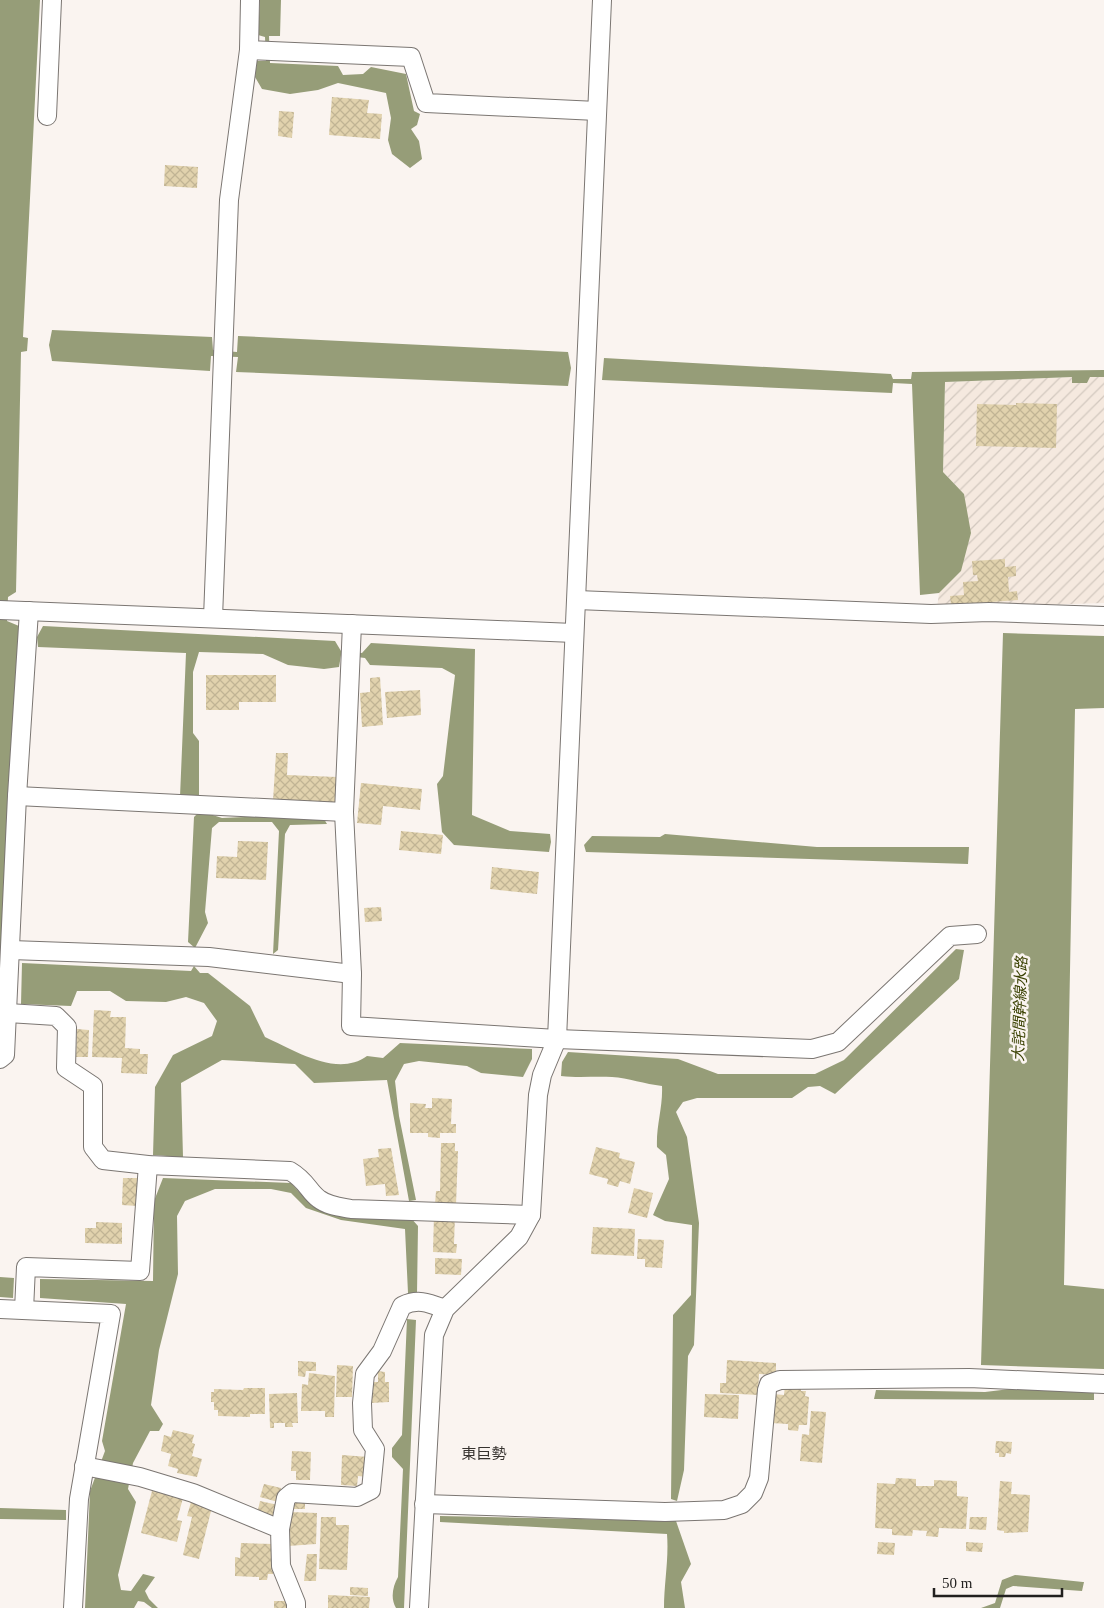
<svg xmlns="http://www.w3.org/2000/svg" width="1104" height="1608" font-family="'Times New Roman','Noto Sans JP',serif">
<defs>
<pattern id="industrial-furrows" width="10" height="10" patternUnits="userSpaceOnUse" patternTransform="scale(1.25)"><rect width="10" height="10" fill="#f5e9df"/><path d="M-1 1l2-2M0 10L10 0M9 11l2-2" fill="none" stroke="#d2c8bf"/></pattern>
<pattern id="building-cross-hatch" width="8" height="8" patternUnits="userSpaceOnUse" patternTransform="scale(1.25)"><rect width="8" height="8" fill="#e1d2ad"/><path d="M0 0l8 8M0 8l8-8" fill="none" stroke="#c1b494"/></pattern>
</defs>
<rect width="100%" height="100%" fill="#faf4f0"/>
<polygon fill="url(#industrial-furrows)" points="1072,377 1072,383 1087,383 1090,377 1104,377 1104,603 937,608 939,593 961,571 964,494 943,472 945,382"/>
<g fill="#969d78">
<polygon points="0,0 40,0 23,337 28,338 27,351 21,352 16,592 8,597 7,621 19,626 0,993"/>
<polygon points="260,0 281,0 280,36 269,36 270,63 338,66 343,75 363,74 371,67 406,74 414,111 420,114 417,125 411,129 419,141 422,159 410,168 392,154 388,140 391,118 386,93 338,83 318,90 290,94 262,89 255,77 257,61 266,61 265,37 258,35"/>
<polygon points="52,330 212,337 213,350 237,352 238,336 568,352 571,368 568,386 236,372 238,357 211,356 210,371 52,361 49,345"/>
<polygon points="604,358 891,374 893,379 911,379 912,372 1104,370 1104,377 1090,377 1087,383 1072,383 1072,377 945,382 943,472 964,494 971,533 961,571 939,593 920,595 912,384 893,383 892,393 602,380"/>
<polygon points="43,626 335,641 341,651 362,653 371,643 475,649 472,815 510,831 550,834 551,842 549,852 454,845 442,832 437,784 443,776 455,675 442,668 370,665 365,658 341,655 339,667 324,669 288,665 263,654 199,652 193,672 193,733 199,741 199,795 194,800 180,797 186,653 38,647 37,637"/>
<polygon points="1003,633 1104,636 1104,708 1075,709 1064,1285 1104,1289 1104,1369 981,1365"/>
<polygon points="200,811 222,818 271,816 324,819 327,824 290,825 285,834 278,950 273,954 279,831 272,822 219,822 212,828 205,912 208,923 195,948 188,942 194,817"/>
<polygon points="665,834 817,847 969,847 968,864 586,852 584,845 592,836 660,837"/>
<path d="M956,949L964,950L959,979L835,1094L820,1086L808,1087L792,1098H697L683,1102L676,1112L687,1137L699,1223L694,1345L688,1356L684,1470L677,1501L671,1499L673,1315L691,1295L692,1225L665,1221L653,1215L669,1179L666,1155L657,1147C656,1126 663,1107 662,1086C645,1084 628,1078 612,1077C595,1076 579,1078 561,1076L562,1062L568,1052L678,1059L718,1074H815L844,1060Z"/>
<path d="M22,963L191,971L194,966L200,973H208L250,1006L265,1037C294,1050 337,1078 367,1056L383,1058L400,1043L532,1049V1059L523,1077L481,1073L467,1066L419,1061L404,1064L395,1081L399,1116L416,1200L409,1201L387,1080L314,1083L295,1064L222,1060L181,1083L183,1157L167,1158V1156L153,1155L155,1087L173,1055L212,1036L217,1021L204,1003L186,997L166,1002L126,1001L110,991H77L71,1006L21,1004Z"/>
<polygon points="163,1178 291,1183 311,1205 349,1216 410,1217 418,1226 417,1294 408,1293 405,1229 341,1220 306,1208 291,1193 271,1189 215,1189 185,1201 177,1216 178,1274 159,1350 151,1405 163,1424 159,1431 150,1431 133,1463 128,1489 136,1502 118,1575 121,1590 131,1591 143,1574 155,1577 145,1591 149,1599 158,1608 152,1608 144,1602 138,1601 134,1608 85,1608 90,1491 105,1451 102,1441 126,1304 40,1298 40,1279 153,1281 154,1201"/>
<polygon points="0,1277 14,1278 13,1298 0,1297"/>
<path d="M407,1319L416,1320L404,1608H396C390,1598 393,1586 398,1577L403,1469L392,1457V1448L402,1435Z"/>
<polygon points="1010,1389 1094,1391 1094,1400 874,1399 876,1390 985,1392"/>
<polygon points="0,1508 66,1510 66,1520 0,1519"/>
<path d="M440,1516L676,1521L691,1564L681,1582L685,1608H664C664,1583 669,1559 667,1534L440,1522Z"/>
<polygon points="1015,1575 1083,1582 1084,1582 1082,1591 1013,1586 1006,1589 1000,1608 981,1608 995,1603 1002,1580"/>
</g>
<g fill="url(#building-cross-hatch)">
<polygon points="332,97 369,100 367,113 382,114 380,139 329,135"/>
<polygon points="279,111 294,112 292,138 278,136"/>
<polygon points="165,165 198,167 197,188 164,186"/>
<polygon points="1016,403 1057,404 1056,448 976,446 977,404 1016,405"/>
<polygon points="1005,559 1005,567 1016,566 1016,576 1008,577 1009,592 1017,591 1018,600 951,605 950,596 964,595 963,582 978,581 977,575 973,575 972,561"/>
<polygon points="206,675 276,675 276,702 239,702 239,710 206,710"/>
<polygon points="380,677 383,725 362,727 360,693 370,692 370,678"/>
<polygon points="420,690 421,715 387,718 385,692"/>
<polygon points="276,753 288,753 287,775 337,777 335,804 273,801"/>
<polygon points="361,783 422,789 420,810 383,806 381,825 357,823"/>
<polygon points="401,831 443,835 441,854 399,850"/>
<polygon points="238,841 268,842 266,880 216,878 217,856 237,857"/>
<polygon points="492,867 539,872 537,894 490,889"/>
<polygon points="381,907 382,921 365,922 364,908"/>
<polygon points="94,1010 111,1011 110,1017 126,1017 125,1048 140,1049 140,1054 148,1054 147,1074 121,1073 122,1058 92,1057"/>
<polygon points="77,1029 89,1030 88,1057 76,1057"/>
<polygon points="432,1098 452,1099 451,1124 456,1124 456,1133 440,1133 440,1138 428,1137 428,1133 410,1133 410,1103 426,1104 425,1108 432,1108"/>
<polygon points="441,1143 455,1143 455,1151 458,1151 456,1205 435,1204 436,1191 440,1191"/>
<polygon points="596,1147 620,1153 619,1158 635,1162 630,1184 620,1181 618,1187 607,1184 608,1179 589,1174"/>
<polygon points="391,1148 399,1195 386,1196 385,1184 366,1186 363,1159 379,1157 378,1149"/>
<polygon points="123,1178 138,1178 137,1206 122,1205"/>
<polygon points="634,1188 653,1193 647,1218 628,1213"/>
<polygon points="434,1215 455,1216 454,1244 457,1244 456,1253 433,1252"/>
<polygon points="96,1222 122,1223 122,1244 85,1243 85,1228 96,1228"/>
<polygon points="593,1227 635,1229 634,1256 591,1254"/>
<polygon points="638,1239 664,1240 662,1268 645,1267 645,1259 637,1259"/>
<polygon points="435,1258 462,1259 461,1275 435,1274"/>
<polygon points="727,1360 776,1363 776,1375 759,1374 758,1395 720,1393 720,1383 726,1383"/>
<polygon points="298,1361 316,1362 316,1371 306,1371 305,1377 298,1376"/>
<polygon points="337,1365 353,1366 352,1397 336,1397"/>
<polygon points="378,1371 385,1372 385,1382 389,1382 389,1402 371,1403 372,1382 378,1382"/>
<polygon points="309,1373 335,1376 334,1417 325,1417 325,1411 301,1411 302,1384 308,1385"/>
<polygon points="785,1385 801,1386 801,1391 806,1391 805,1396 809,1397 807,1425 799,1425 798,1431 788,1430 788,1424 771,1423 773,1394 784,1395"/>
<polygon points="244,1388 265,1388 265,1414 250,1414 250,1417 218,1416 218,1410 214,1410 214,1402 211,1402 211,1392 214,1392 214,1389 243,1390"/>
<polygon points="297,1393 298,1423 292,1423 293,1427 285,1427 285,1423 274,1423 274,1428 270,1428 269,1394"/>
<polygon points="705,1394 739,1395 738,1419 704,1417"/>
<polygon points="811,1411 826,1412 822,1463 800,1461 802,1434 809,1435"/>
<polygon points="173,1430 194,1435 192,1443 195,1444 192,1456 202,1459 197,1477 177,1473 178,1469 168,1466 171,1454 161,1451 164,1435 171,1437"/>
<polygon points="996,1441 1012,1442 1011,1454 1006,1453 1005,1457 999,1457 999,1453 995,1453"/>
<polygon points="292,1451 311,1452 310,1480 296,1480 296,1471 291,1471"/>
<polygon points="342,1455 369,1457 368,1477 358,1476 357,1486 341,1485"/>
<polygon points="896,1478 916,1479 916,1486 934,1486 934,1480 957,1481 957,1496 968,1497 966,1529 939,1528 938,1537 926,1536 927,1531 913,1530 912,1536 892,1535 892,1529 875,1528 877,1483 895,1484"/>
<polygon points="1000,1481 1012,1482 1011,1494 1030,1495 1028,1532 1004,1533 1004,1531 997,1530"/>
<polygon points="264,1484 281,1488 278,1502 260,1497"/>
<polygon points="153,1487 183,1498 177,1520 182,1521 177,1542 141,1533"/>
<rect x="291" y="1500" width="14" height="9"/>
<polygon points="260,1501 278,1505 274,1519 257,1514"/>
<polygon points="191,1502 212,1507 199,1559 183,1555 192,1517 187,1516"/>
<polygon points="290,1512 317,1513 316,1544 288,1546"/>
<polygon points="321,1517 336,1517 336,1525 349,1525 347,1570 319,1569"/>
<polygon points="970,1517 987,1517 986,1530 969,1529"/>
<polygon points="878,1542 895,1543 894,1555 877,1554"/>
<polygon points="966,1542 983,1543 982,1552 966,1551"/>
<polygon points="241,1543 274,1544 273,1574 268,1574 267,1580 259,1580 259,1577 235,1576 235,1557 240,1558"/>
<polygon points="307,1554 317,1554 316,1581 304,1581"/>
<polygon points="350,1587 368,1588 368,1596 350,1595"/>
<polygon points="328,1595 370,1597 369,1608 328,1608"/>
<polygon points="274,1601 287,1601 286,1608 274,1608"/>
</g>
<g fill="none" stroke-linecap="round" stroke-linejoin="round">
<g stroke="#7b7672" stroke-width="20">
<g id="minor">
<polyline points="250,0 249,50 411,57 426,103 597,111"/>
<polyline points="47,116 52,0"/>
<polyline points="577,600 931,614 989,612 1104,616"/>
<polyline points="0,610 574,633"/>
<polyline points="213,618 229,200 249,50"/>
<polyline points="352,624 344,812 352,974 351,1026 557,1039 812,1049 838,1042 950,936 977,934"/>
<polyline points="17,796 344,812"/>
<polyline points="11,950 209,957 352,974"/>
<path d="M8,1013L56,1016L67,1027L66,1068L93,1086V1147L103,1160L148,1165L290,1171C307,1181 308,1191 319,1199C328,1206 340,1207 351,1209L531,1215"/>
<polyline points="0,1059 5,1055 17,796 29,611"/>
<polyline points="0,1309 111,1314 79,1499 73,1608"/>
<polyline points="24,1310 26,1267 140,1271 148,1165"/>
<polyline points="84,1466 140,1477 193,1493 280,1529 281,1566 296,1603 296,1608"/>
<polyline points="424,1504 665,1512 724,1510 742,1504 753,1493 759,1478 767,1390 769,1384 780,1380 969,1378 1104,1384"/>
<path d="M280,1529L286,1498L292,1493L357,1497L371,1490L375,1449L363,1430L362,1403L365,1374L382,1351L402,1306C418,1298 429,1303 445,1309"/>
<polyline points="419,1608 434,1335 445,1309 519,1237 531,1215 538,1095 542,1075 557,1039 602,0"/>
</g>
</g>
<use href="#minor" stroke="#fff" stroke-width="18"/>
</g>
<g text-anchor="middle" stroke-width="5" stroke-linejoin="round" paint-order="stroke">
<g font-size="15" font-style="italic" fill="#394000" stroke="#faf4f0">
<text transform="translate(1020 1009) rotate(-88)" y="5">大詫間幹線水路</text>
</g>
<g font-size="15" fill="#36322f" stroke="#faf4f0">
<text x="484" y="1459">東巨勢</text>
</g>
</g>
<path d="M934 1588v8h128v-8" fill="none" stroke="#22201f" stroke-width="2.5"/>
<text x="942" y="1588" font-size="15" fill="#22201f" stroke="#faf4f0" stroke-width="4" paint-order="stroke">50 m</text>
</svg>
